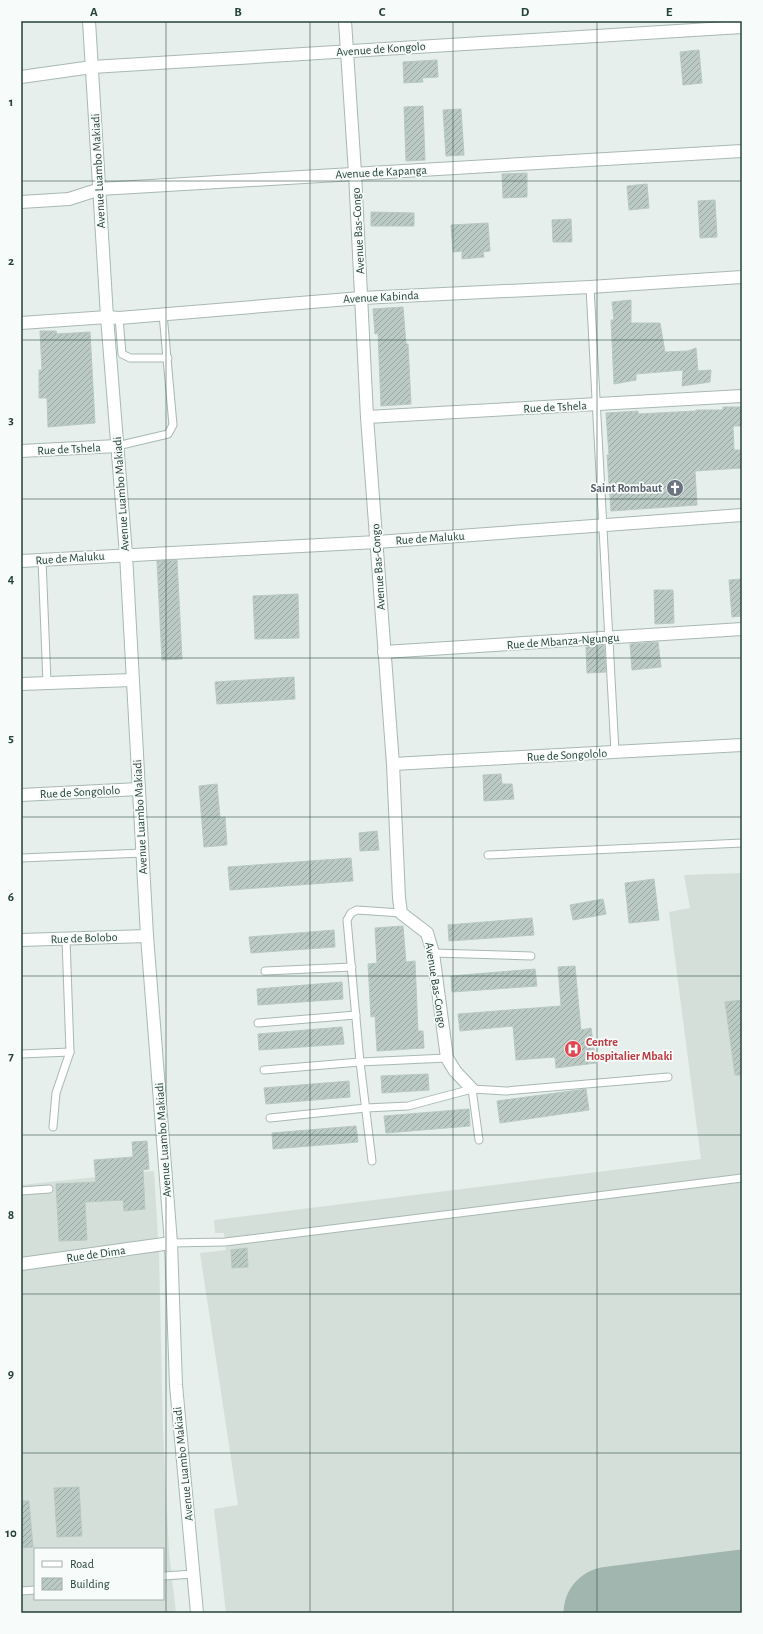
<svg xmlns="http://www.w3.org/2000/svg" width="763" height="1634" font-family="'Alegreya Sans',sans-serif">
<defs>
<pattern id="building-hatch" width="6" height="6" patternUnits="userSpaceOnUse"><rect width="6" height="6" fill="#bbcac4"/><path d="M-1 1l2-2M0 6l6-6M5 7l2-2" fill="none" stroke="#98a6a0"/></pattern>
</defs>
<rect width="100%" height="100%" fill="#e6efeb"/>
<g fill="#d4dfda" fill-rule="evenodd">
<polygon points="742,873 742,1613 226,1613 214,1509 238,1505 200,1253 226,1250 224,1233 215,1233 214,1220 701,1159 669,912 690,908 684,875"/>
<path d="M154,1171L159,1253L163,1431L169,1552L176,1613H21V1185ZM35,1549H163V1599H35Z"/>
</g>
<g fill="none" stroke-linecap="round" stroke-linejoin="round">
<polyline stroke="#a2b6b0" stroke-width="93" points="610,1613 742,1596"/>
</g>
<g fill="url(#building-hatch)" stroke="#b8c9c2">
<polygon points="699,50 702,83 683,85 680,52"/>
<polygon points="437,60 438,77 422,78 423,82 404,83 403,62"/>
<polygon points="423,106 425,160 406,161 404,107"/>
<polygon points="461,109 464,155 446,156 443,110"/>
<polygon points="527,173 527,197 503,198 502,174"/>
<polygon points="647,184 649,208 629,210 627,186"/>
<polygon points="715,200 717,237 700,238 698,201"/>
<polygon points="371,212 414,213 414,226 371,226"/>
<polygon points="571,219 572,242 553,242 552,220"/>
<polygon points="488,223 490,251 483,252 484,257 462,259 462,251 453,252 451,225"/>
<polygon points="631,300 631,323 660,323 665,352 688,351 696,348 698,371 711,370 710,382 682,386 683,370 636,374 636,380 614,384 611,320 614,320 612,302"/>
<polygon points="403,307 406,344 408,344 411,404 381,406 378,333 375,334 373,309"/>
<polygon points="40,331 56,331 57,334 90,332 95,423 48,427 47,398 39,398 39,370 42,370"/>
<polygon points="723,407 742,407 742,426 733,426 734,450 742,450 742,468 695,471 697,505 611,511 607,455 609,455 606,413 638,411 638,414 696,411 696,410 723,410"/>
<polygon points="177,560 182,659 162,660 157,561"/>
<polygon points="742,579 742,616 732,617 729,580"/>
<polygon points="654,590 673,590 674,623 655,624"/>
<polygon points="298,594 299,638 255,639 253,596"/>
<polygon points="658,642 661,667 632,670 630,644"/>
<polygon points="604,645 606,672 587,673 586,647"/>
<polygon points="294,677 295,699 217,704 215,682"/>
<polygon points="501,774 502,784 512,784 514,799 484,801 483,775"/>
<polygon points="217,784 220,818 225,817 227,845 204,847 199,786"/>
<polygon points="377,831 379,850 360,851 359,833"/>
<polygon points="351,858 353,881 230,890 228,867"/>
<polygon points="654,879 659,920 629,923 625,883"/>
<polygon points="603,899 606,914 573,920 570,905"/>
<polygon points="532,918 534,935 449,941 448,925"/>
<polygon points="403,926 406,962 415,961 418,1031 423,1031 424,1048 377,1051 375,1016 371,1017 368,964 377,963 375,928"/>
<polygon points="334,930 335,947 251,953 249,937"/>
<polygon points="575,966 581,1030 591,1028 596,1063 556,1068 555,1057 516,1060 513,1026 460,1031 458,1014 561,1006 558,967"/>
<polygon points="535,969 537,986 452,992 451,976"/>
<polygon points="342,982 343,999 258,1005 257,989"/>
<polygon points="742,1000 742,1075 735,1075 725,1002"/>
<polygon points="342,1027 344,1044 259,1050 258,1034"/>
<polygon points="428,1074 429,1090 382,1093 381,1076"/>
<polygon points="349,1081 350,1097 266,1104 264,1088"/>
<polygon points="586,1089 589,1110 500,1123 497,1101"/>
<polygon points="469,1109 470,1126 386,1133 384,1116"/>
<polygon points="356,1126 358,1142 273,1149 272,1133"/>
<polygon points="147,1141 149,1169 143,1170 145,1209 124,1211 123,1200 85,1202 87,1240 59,1241 56,1184 96,1182 94,1160 133,1157 132,1142"/>
<polygon points="247,1248 248,1267 232,1268 231,1250"/>
<polygon points="79,1487 82,1536 57,1537 54,1488"/>
<polygon points="21,1501 29,1501 33,1547 21,1548"/>
</g>
<g fill="none" stroke-linecap="round" stroke-linejoin="round">
<g stroke="#a8b8b2" stroke-width="9">
<g id="service">
<polyline points="590,287 615,752"/>
<polyline points="119,318 122,354 130,358 168,358"/>
<polyline points="117,446 168,434 173,425 163,314"/>
<polyline points="42,560 47,683"/>
<polyline points="488,855 742,843"/>
<polyline points="21,858 143,853"/>
<polyline points="433,953 531,956"/>
<polyline points="265,971 352,967"/>
<polyline points="258,1023 356,1015"/>
<polyline points="21,1054 70,1052"/>
<polyline points="264,1070 360,1062 447,1058"/>
<polyline points="472,1089 479,1140"/>
<polyline points="270,1118 366,1108 408,1106 472,1089 506,1091 668,1077"/>
<polyline points="53,1127 56,1093 70,1052 66,939"/>
<polyline points="372,1161 360,1062 347,920 351,913 357,910 401,913"/>
<polyline points="21,1191 49,1189"/>
<polyline points="171,1243 225,1242 742,1178"/>
<polyline points="163,1576 194,1574"/>
<polyline points="21,1591 35,1590"/>
</g>
</g>
<g stroke="#a8b8b2" stroke-width="14">
<g id="minor">
<polyline points="345,21 355,173 367,417 393,764 399,898 401,913 427,933 433,953 447,1058 455,1071 472,1089"/>
<polyline points="21,77 92,67 742,27"/>
<polyline points="21,202 69,199 100,189 742,151"/>
<polyline points="367,417 742,396"/>
<polyline points="21,451 117,446"/>
<polyline points="21,561 377,542 742,515"/>
<polyline points="384,652 742,629"/>
<polyline points="21,684 132,680"/>
<polyline points="393,764 742,745"/>
<polyline points="21,795 139,789"/>
<polyline points="21,940 147,936"/>
</g>
</g>
<g stroke="#a8b8b2" stroke-width="14">
<g id="tertiary">
<polyline points="21,323 107,317 119,318 361,298 590,287 742,277"/>
<polyline points="21,1264 171,1243"/>
</g>
</g>
<g stroke="#a4bbb3" stroke-width="14">
<polyline id="secondary" points="89,21 107,317 126,554 147,936 171,1243 176,1385 197,1613"/>
</g>
<use href="#service" stroke="#fff" stroke-width="7"/>
<use href="#minor" stroke="#fff" stroke-width="12"/>
<use href="#tertiary" stroke="#fff" stroke-width="12"/>
<use href="#secondary" stroke="#fff" stroke-width="12"/>
</g>
<path fill="none" stroke="#24423a" stroke-width="1" stroke-opacity="0.55" d="M166,21V1613M310,21V1613M453,21V1613M597,21V1613M21,181H742M21,340H742M21,499H742M21,658H742M21,817H742M21,976H742M21,1135H742M21,1294H742M21,1453H742"/>
<defs>
<g id="church-disc" transform="scale(0.9)"><circle r="9.5" fill="#6b7280" stroke="#f7fbf9"/><path d="M-1.2-6h2.4v3.5h3.3v2.4h-3.3V6h-2.4V-.1h-3.3v-2.4h3.3Z" fill="#fff"/></g>
<g id="hospital-disc" transform="scale(0.9)"><circle r="9.5" fill="#e0444e" stroke="#f7fbf9"/><path d="M-5-5h3v3.5h4V-5h3V5h-3V1.5h-4V5h-3Z" fill="#fff"/></g>
</defs>
<g fill-rule="evenodd">
<use href="#church-disc" x="675" y="488"/>
<use href="#hospital-disc" x="573" y="1049"/>
</g>
<g text-anchor="middle" stroke-width="3.5" stroke-linejoin="round" paint-order="stroke">
<g font-size="12" fill="#24423a" stroke="#f7fbf9">
<text transform="translate(381 49) rotate(-4)" y="4">Avenue de Kongolo</text>
<text transform="translate(98 171) rotate(-93)" y="4">Avenue Luambo Makiadi</text>
<text transform="translate(381 172) rotate(-3)" y="4">Avenue de Kapanga</text>
<text transform="translate(358 231) rotate(-93)" y="4">Avenue Bas-Congo</text>
<text transform="translate(381 297) rotate(-3)" y="4">Avenue Kabinda</text>
<text transform="translate(555 407) rotate(-3)" y="4">Rue de Tshela</text>
<text transform="translate(69 449) rotate(-3)" y="4">Rue de Tshela</text>
<text transform="translate(121 494) rotate(-94)" y="4">Avenue Luambo Makiadi</text>
<text transform="translate(430 538) rotate(-4)" y="4">Rue de Maluku</text>
<text transform="translate(70 558) rotate(-4)" y="4">Rue de Maluku</text>
<text transform="translate(378 567) rotate(-94)" y="4">Avenue Bas-Congo</text>
<text transform="translate(563 641) rotate(-4)" y="4">Rue de Mbanza-Ngungu</text>
<text transform="translate(567 755) rotate(-3)" y="4">Rue de Songololo</text>
<text transform="translate(80 792) rotate(-3)" y="4">Rue de Songololo</text>
<text transform="translate(140 817) rotate(-93)" y="4">Avenue Luambo Makiadi</text>
<text transform="translate(84 938) rotate(-2)" y="4">Rue de Bolobo</text>
<text transform="translate(436 985) rotate(81)" y="4">Avenue Bas-Congo</text>
<text transform="translate(163 1140) rotate(-94)" y="4">Avenue Luambo Makiadi</text>
<text transform="translate(96 1254) rotate(-8)" y="4">Rue de Dima</text>
<text transform="translate(183 1464) rotate(-96)" y="4">Avenue Luambo Makiadi</text>
</g>
<g font-size="12" font-weight="bold" fill="#5b616d" stroke="#f7fbf9" text-anchor="end">
<text x="662" y="492">Saint Rombaut</text>
</g>
<g font-size="12" font-weight="bold" fill="#be3a42" stroke="#f7fbf9" text-anchor="start">
<text x="586" y="1046">Centre<tspan x="586" dy="14">Hospitalier Mbaki</tspan></text>
</g>
</g>
<rect width="763" height="1634" fill="none" stroke="#f7fbf9" stroke-width="44"/>
<rect x="34" y="1548" width="130" height="52" fill="#f7fbf9" stroke="#a3b1ad"/>
<rect x="42" y="1561" width="20" height="6" fill="#ffffff" stroke="#a3b1ad"/>
<text x="70" y="1568" font-size="12" fill="#24423a">Road</text>
<rect x="42" y="1578" width="20" height="12" fill="url(#building-hatch)" stroke="#a3b1ad"/>
<text x="70" y="1588" font-size="12" fill="#24423a">Building</text>
<rect x="22" y="22" width="719" height="1590" fill="none" stroke="#24423a" stroke-width="1.5"/>
<g font-size="13" text-anchor="middle" font-weight="bold" fill="#24423a">
<text x="94" y="16">A</text>
<text x="238" y="16">B</text>
<text x="382" y="16">C</text>
<text x="525" y="16">D</text>
<text x="669" y="16">E</text>
<text x="11" y="106">1</text>
<text x="11" y="265">2</text>
<text x="11" y="424">3</text>
<text x="11" y="583">4</text>
<text x="11" y="742">5</text>
<text x="11" y="901">6</text>
<text x="11" y="1060">7</text>
<text x="11" y="1219">8</text>
<text x="11" y="1378">9</text>
<text x="11" y="1537">10</text>
</g>
</svg>
